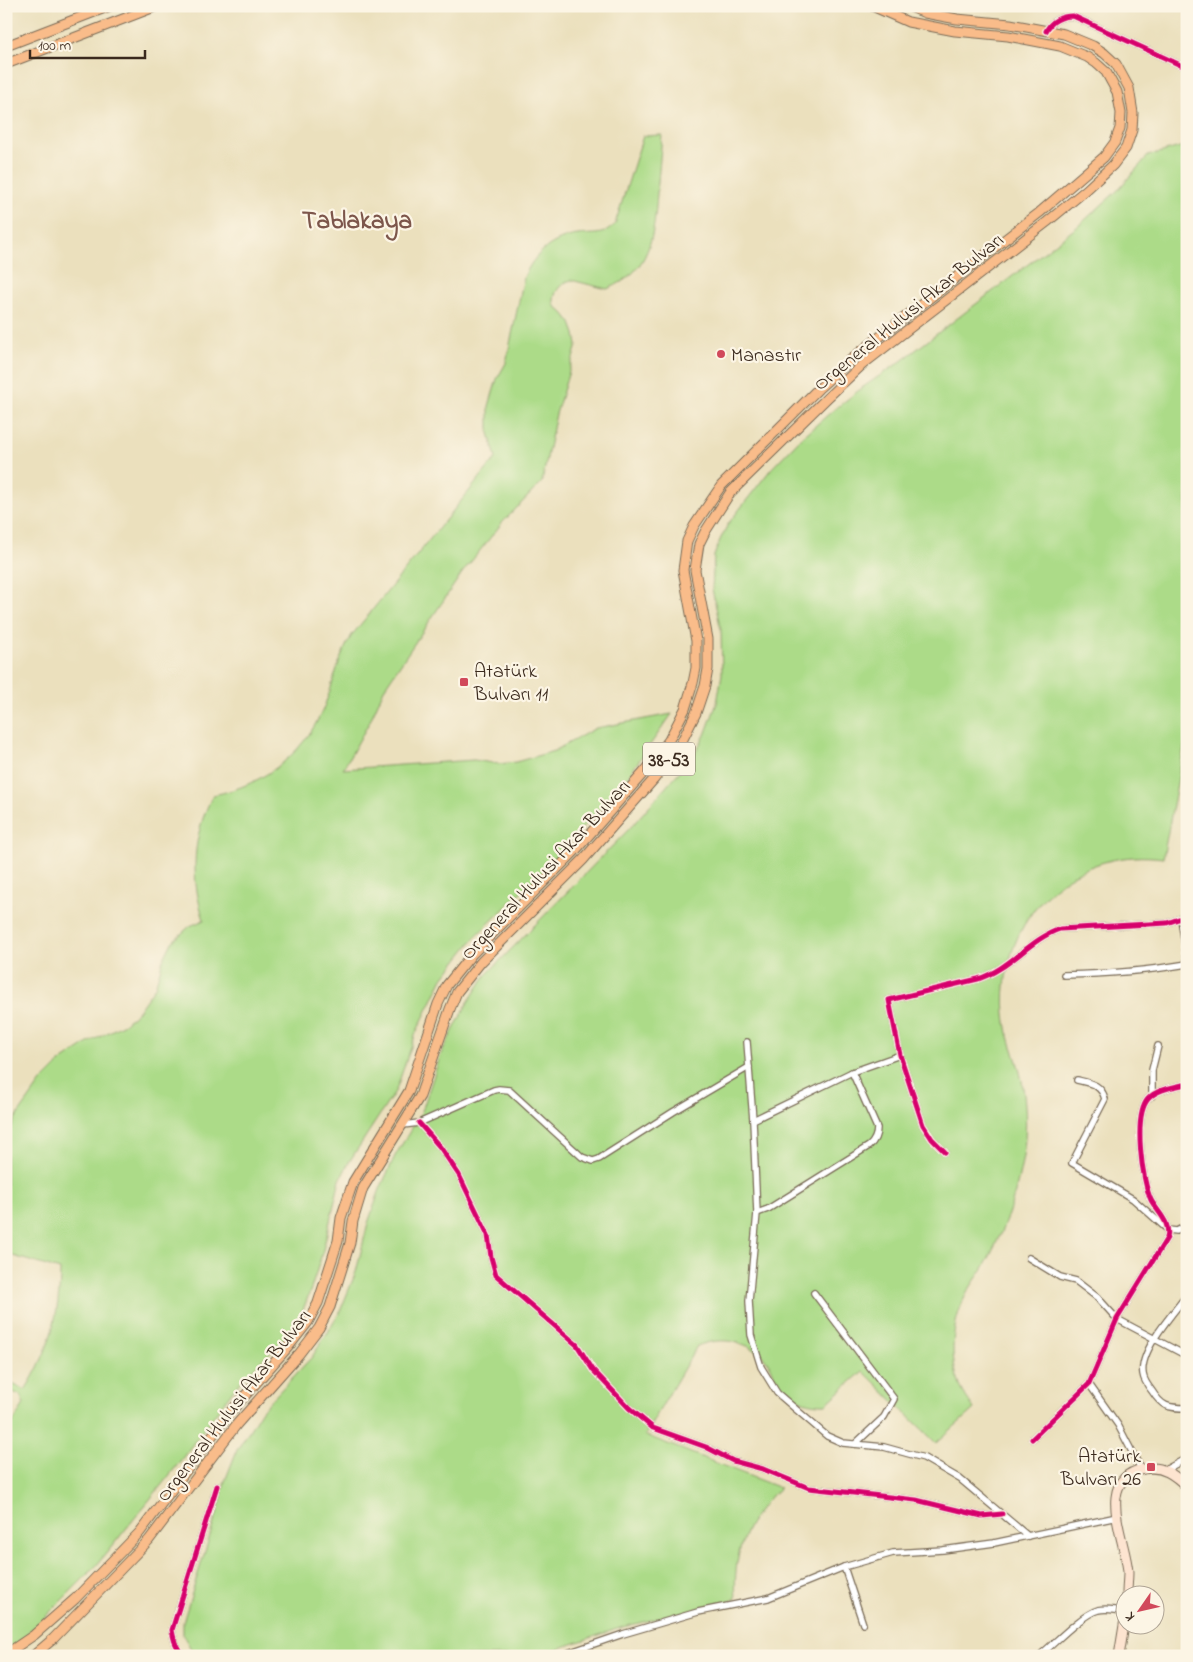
<svg xmlns="http://www.w3.org/2000/svg" width="1193" height="1662" font-family="'Indie Flower',sans-serif">
<rect width="100%" height="100%" fill="#fcf5e5"/>
<filter id="ink" filterUnits="userSpaceOnUse"><feTurbulence type="fractalNoise" baseFrequency=".02" numOctaves="2"/><feDisplacementMap in="SourceGraphic" scale="10" xChannelSelector="R" yChannelSelector="G"/><feConvolveMatrix kernelMatrix="1 2 1 2 8 2 1 2 1" color-interpolation-filters="sRGB"/></filter>
<filter id="wash" filterUnits="userSpaceOnUse"><feTurbulence type="fractalNoise" baseFrequency=".0096" numOctaves="4" result="noise"/><feDisplacementMap in="SourceGraphic" scale="20" xChannelSelector="R" yChannelSelector="G"/><feGaussianBlur stdDeviation="1.12" result="paint"/><feColorMatrix in="noise" values="0 0 0 0 0 0 0 0 0 0 0 0 0 0 0 0 0 1.4 0 .05"/><feComposite in="paint" operator="in"/></filter>
<g filter="url(#wash)">
<rect width="100%" height="100%" fill="#ebe0bd"/>
<g fill="#acdb88" stroke="#748253">
<path d="M662,135C660,155 659,174 657,194C654,235 651,272 607,289L571,280C559,284 553,293 554,305L563,313L571,323L575,334L577,345L556,414L542,482L502,523L462,573L385,687L370,721L343,769L474,760L499,764L516,762L554,751L596,728L672,714L623,783L548,866L477,935L443,978L416,1033L396,1090L349,1162L340,1180L322,1254L311,1289L303,1310L292,1327L277,1346L256,1366L234,1389L172,1472L96,1566L6,1656V1434L24,1404L20,1395L6,1389V1381L25,1390C49,1353 60,1314 60,1270L10,1255L6,1268V1138L17,1116L41,1082L63,1060L88,1043L124,1024L138,1011L155,987L163,960L172,942L190,926L204,920C190,877 192,836 213,795C265,785 309,751 327,699C336,675 338,658 352,635L496,458L489,433V406L497,379L506,363L524,277C534,254 553,238 578,235C593,233 604,237 615,224L643,136Z"/>
<path d="M1187,145V731L1163,858C1125,853 1087,862 1056,887C1014,921 996,980 1008,1033C1012,1049 1019,1064 1022,1081C1027,1109 1027,1139 1021,1167C1015,1198 1004,1229 990,1256C984,1269 975,1279 968,1291C953,1318 948,1353 959,1383C962,1392 969,1401 974,1409L936,1443L863,1371L826,1404C806,1405 787,1397 776,1379C773,1373 772,1367 768,1362C750,1340 721,1336 697,1346L645,1435L780,1488C746,1517 732,1555 736,1599L623,1627L536,1656H195L183,1635V1622L217,1513L225,1481L237,1450L262,1410L312,1357L339,1314L356,1272L368,1223L380,1189L395,1156L422,1111L441,1054L467,1004L485,976L630,828L694,755L705,735L717,703L722,674L721,630L712,589L714,556L720,540L728,524L771,469L800,439L830,413L863,387L900,362L1077,227L1116,192L1148,156Z"/>
</g>
</g>
<g filter="url(#ink)">
<g fill="none" stroke-linecap="round" stroke-linejoin="round">
<g stroke="#796a56" stroke-width="8">
<g id="street">
<path d="M1046,31C1052,20 1061,16 1073,16L1187,68"/>
<polyline points="1181,919 1187,959"/>
<path d="M1064,975C1105,974 1146,971 1187,964"/>
<polyline points="747,1042 753,1120 757,1213 749,1301 751,1335 761,1367 777,1393 827,1436 843,1443 884,1447 924,1458 960,1479 1028,1536"/>
<path d="M1077,1080C1090,1083 1101,1084 1105,1099L1072,1163L1133,1199L1168,1230L1177,1231L1187,1225"/>
<polyline points="1152,1096 1152,1070 1158,1046"/>
<polyline points="753,1120 852,1072 900,1055"/>
<polyline points="419,1123 440,1147 459,1175 488,1235 491,1257 496,1275 577,1345 593,1370 629,1408 653,1428 706,1447 733,1461 763,1469 809,1488 916,1500 982,1516 1002,1514"/>
<polyline points="403,1125 419,1123 494,1090 499,1089 509,1090 582,1157 593,1161 599,1159 673,1112 749,1067"/>
<path d="M945,1152L932,1139L923,1125L900,1055L889,1000L978,979C1010,969 1030,939 1060,929L1167,923L1187,916"/>
<path d="M757,1213L768,1209L869,1146C875,1141 877,1136 877,1128L852,1072"/>
<polyline points="1029,1258 1060,1277 1076,1281 1098,1298 1117,1319 1187,1356"/>
<polyline points="814,1293 894,1399 884,1417 855,1444"/>
<path d="M1187,1295C1173,1313 1139,1351 1143,1374C1144,1381 1148,1386 1152,1391C1162,1407 1168,1408 1187,1408"/>
<polyline points="1089,1384 1118,1425 1141,1469"/>
<path d="M1032,1439L1089,1384L1117,1319L1167,1238C1171,1222 1158,1213 1151,1200C1142,1181 1133,1116 1148,1099C1157,1089 1174,1087 1187,1084"/>
<polyline points="1165,1470 1187,1458"/>
<polyline points="844,1567 863,1624"/>
<path d="M184,1656C176,1648 174,1641 172,1630L217,1486"/>
<polyline points="559,1656 623,1634 698,1612 768,1598 844,1567 893,1553 943,1550 994,1543 1117,1517"/>
<path d="M1039,1656C1054,1644 1081,1615 1098,1610C1107,1608 1117,1610 1126,1612"/>
</g>
</g>
<g stroke="#796a56" stroke-width="11">
<g id="secondary">
<path d="M1127,1594C1127,1587 1128,1579 1128,1572C1126,1540 1093,1478 1144,1469C1162,1465 1175,1475 1187,1487"/>
<polyline points="1119,1656 1126,1613"/>
</g>
</g>
<g stroke="#796a56" stroke-width="11">
<g id="primary">
<polyline points="6,46 110,6"/>
<polyline points="6,64 157,6"/>
<polyline points="6,1654 34,1635 75,1599 140,1532 227,1416 289,1346 308,1322 318,1303 338,1241 341,1218 353,1182 409,1091 438,1004 447,985 472,954 574,852 646,770 669,740 685,709 693,683 696,668 696,641 683,570 687,541 694,526 721,486 818,389 855,356 1039,213 1104,157 1115,142 1120,128 1121,113 1117,92 1106,72 1096,63 1087,57 1060,46 1008,36 955,31 908,22 872,6"/>
<polyline points="33,1656 53,1639 149,1540 237,1424 299,1354 319,1328 330,1307 350,1243 353,1221 363,1188 420,1096 450,1009 457,992 481,962 583,860 655,778 679,747 696,713 705,686 708,669 708,639 695,570 699,544 705,532 730,493 827,398 862,365 1047,222 1086,190 1113,165 1126,148 1132,130 1133,113 1129,88 1116,64 1104,53 1093,46 1064,34 1010,24 957,19 925,13 908,6"/>
</g>
</g>
<use href="#street" stroke="#fff" stroke-width="5.5"/>
<use href="#secondary" stroke="#fde4d0" stroke-width="9"/>
<use href="#primary" stroke="#f9bc8a" stroke-width="9"/>
<g stroke="#fcf5e5" stroke-width="8">
<g id="cycleway">
<path d="M1046,31C1052,20 1061,16 1073,16L1187,68"/>
<polyline points="419,1123 440,1147 459,1175 488,1235 491,1257 496,1275 577,1345 593,1370 629,1408 653,1428 706,1447 733,1461 763,1469 809,1488 916,1500 982,1516 1002,1514"/>
<path d="M945,1152L932,1139L923,1125L900,1055L889,1000L978,979C1010,969 1030,939 1060,929L1167,923L1187,916"/>
<path d="M1032,1439L1089,1384L1117,1319L1167,1238C1171,1222 1158,1213 1151,1200C1142,1181 1133,1116 1148,1099C1157,1089 1174,1087 1187,1084"/>
<path d="M184,1656C176,1648 174,1641 172,1630L217,1486"/>
</g>
</g>
<use href="#cycleway" stroke="#d6006c" stroke-width="5"/>
</g>
</g>
<g fill="#d1495b" stroke="#fcf5e5" stroke-width="2">
<circle cx="721" cy="354" r="5"/>
<rect x="459" y="677" width="10" height="10" rx="2.5"/>
<rect x="1146" y="1462" width="10" height="10" rx="2.5"/>
</g>
<g text-anchor="middle" stroke-width="4.5" stroke-linejoin="round" paint-order="stroke">
<rect fill="#fcf5e5" stroke="#75675a" stroke-width="1" x="643" y="742.5" width="52" height="33" rx="4"/>
<g font-size="19" font-weight="bold" fill="#3b2a1e">
<text x="669" y="766">38-53</text>
</g>
<g font-size="20" fill="#3b2a1e" stroke="#fcf5e5">
<text transform="translate(908 311) rotate(-39)" y="7">Orgeneral Hulusi Akar Bulvarı</text>
<text transform="translate(545 869) rotate(-47)" y="7">Orgeneral Hulusi Akar Bulvarı</text>
<text transform="translate(233 1405) rotate(-52)" y="7">Orgeneral Hulusi Akar Bulvarı</text>
</g>
<g font-size="20" fill="#3b2a1e" stroke="#fcf5e5" text-anchor="start">
<text x="731" y="361">Manastır</text>
<text x="474" y="677">Atatürk<tspan x="474" dy="23">Bulvarı 11</tspan></text>
<text x="1141" y="1462" text-anchor="end">Atatürk<tspan x="1141" dy="23">Bulvarı 26</tspan></text>
</g>
<g font-size="25" font-weight="bold" fill="#7d564b" stroke="#fcf5e5">
<text x="357" y="228">Tablakaya</text>
</g>
</g>
<rect width="1193" height="1662" fill="none" stroke="#fcf5e5" stroke-width="25"/>
<g transform="translate(1140 1610) rotate(236)"><circle r="24" fill="#fcf5e5" stroke="#afa495"/>
<path d="M0-4L9 19L0 12L-9 19Z" fill="#d1495b"/>
<text y="-8" font-size="14" font-weight="bold" text-anchor="middle" fill="#3b2a1e">K</text>
</g>
<path d="M30 50v8h115v-8" fill="none" stroke="#3b2a1e" stroke-width="2.5"/>
<text x="38" y="50" font-size="15" fill="#3b2a1e" stroke="#fcf5e5" stroke-width="4" paint-order="stroke">100 m</text>
</svg>
